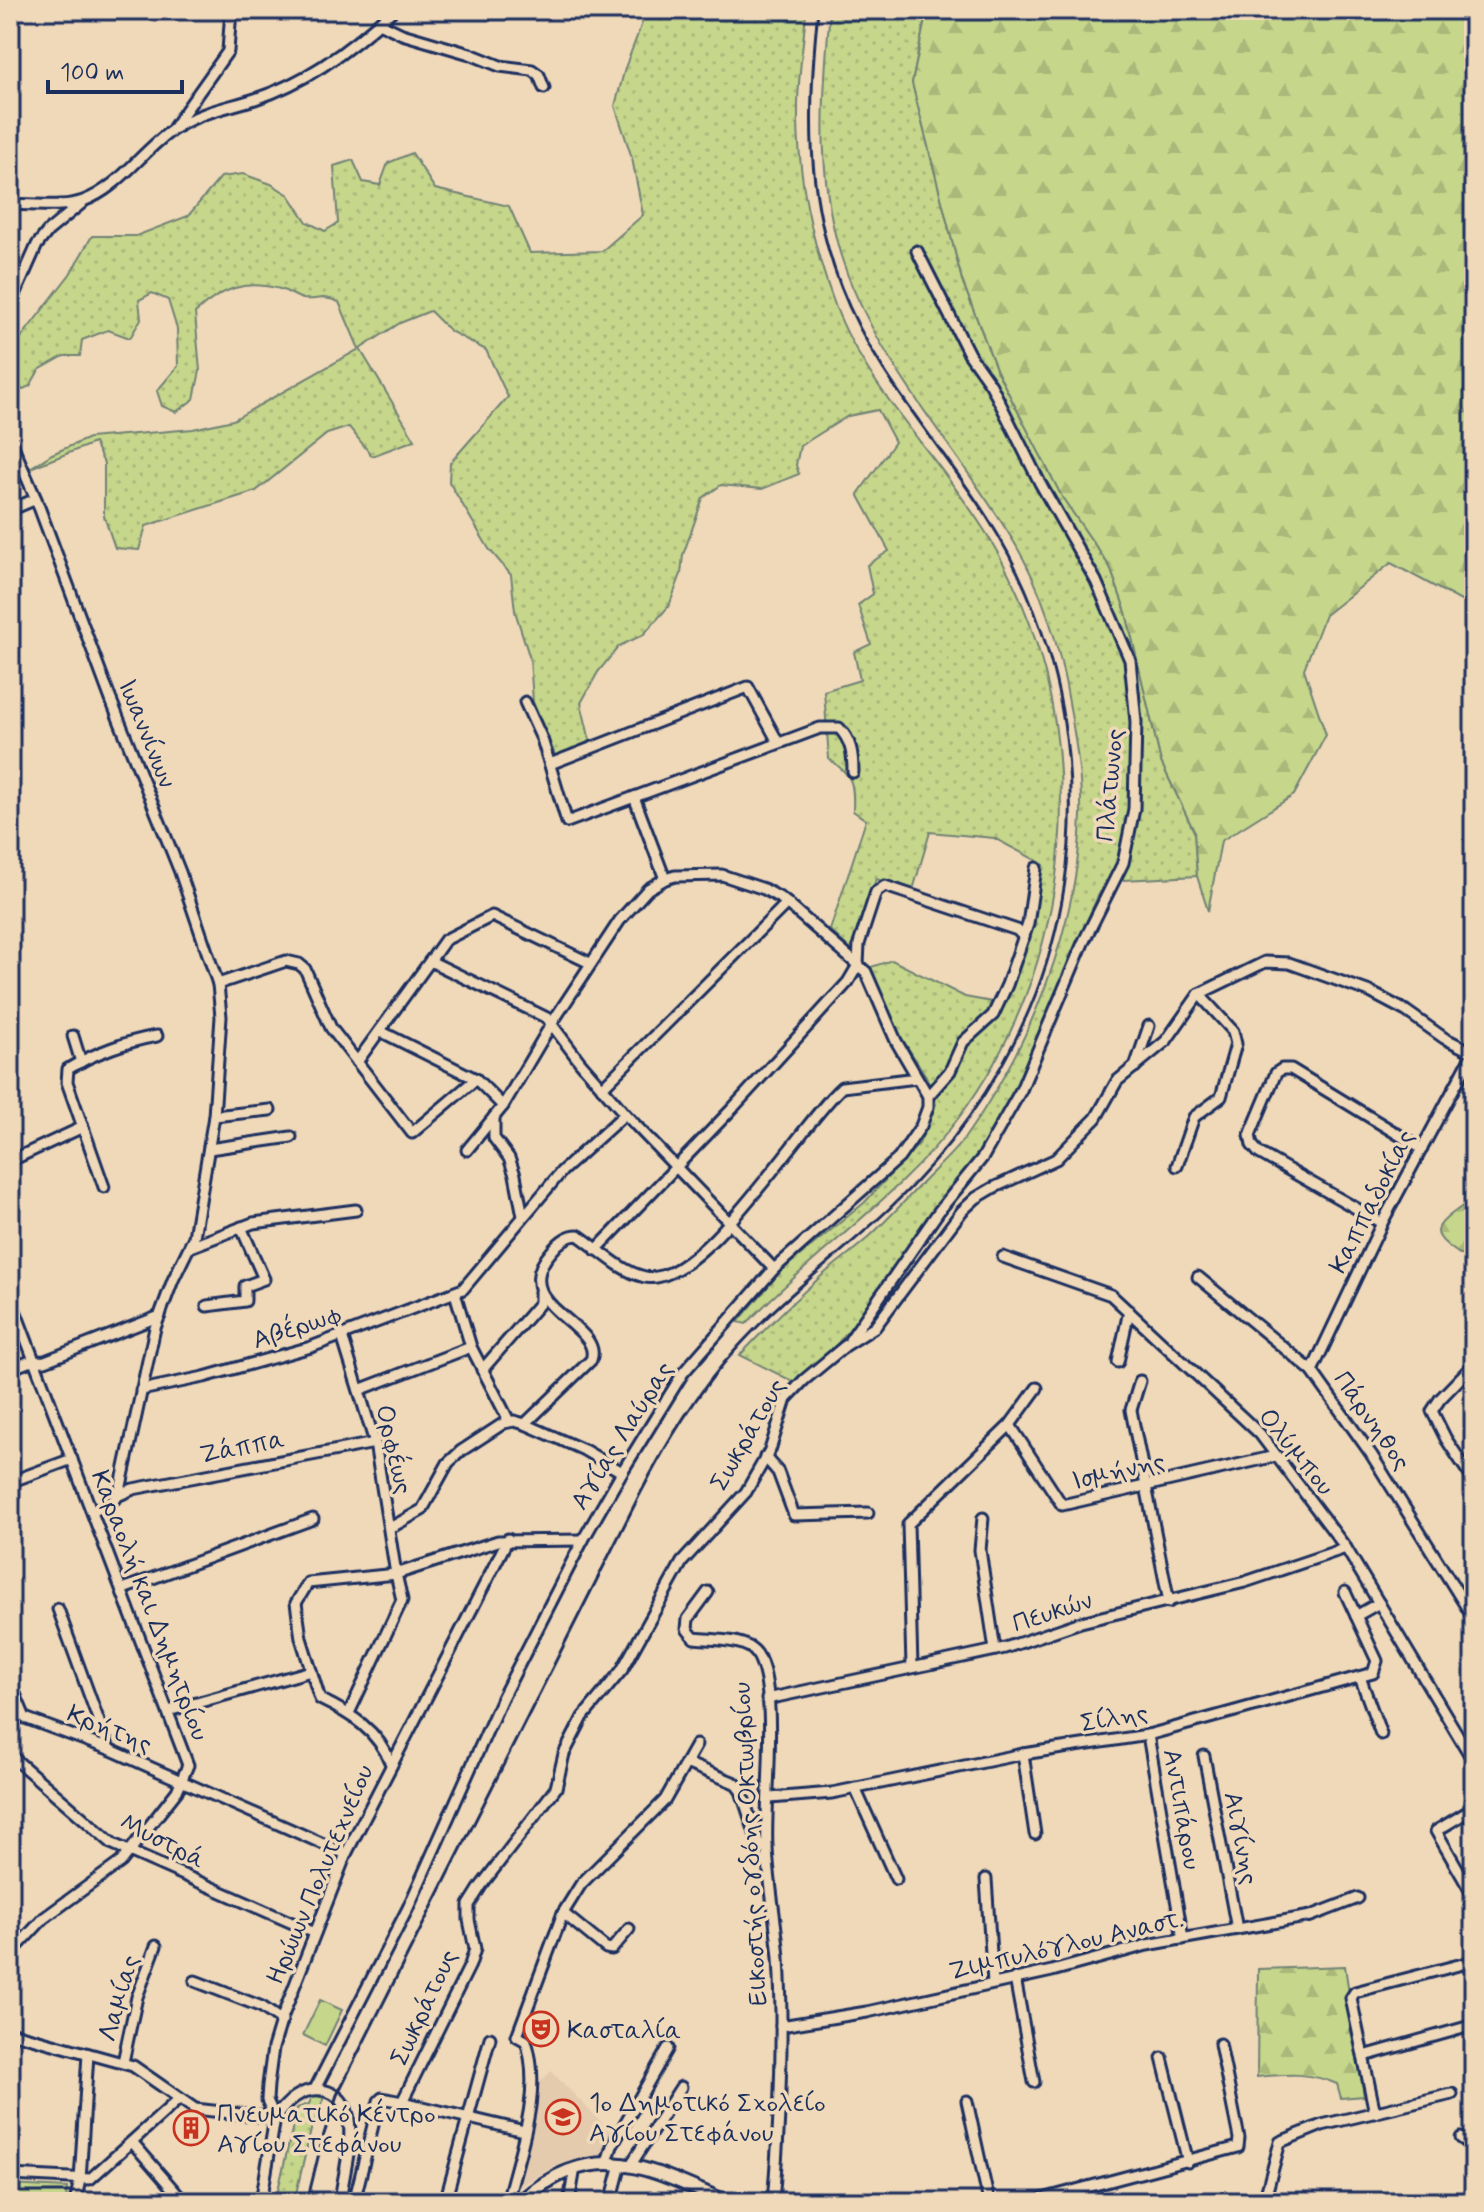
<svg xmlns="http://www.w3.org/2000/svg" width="1484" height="2212" font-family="Mynerve,sans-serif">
<defs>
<pattern id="grass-dots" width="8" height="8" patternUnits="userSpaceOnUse" patternTransform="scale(2)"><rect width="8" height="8" fill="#c6d68a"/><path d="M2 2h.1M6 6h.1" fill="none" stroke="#aab87a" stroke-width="1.8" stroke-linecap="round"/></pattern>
<pattern id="forest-firs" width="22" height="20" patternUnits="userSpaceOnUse" patternTransform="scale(2)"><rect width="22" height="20" fill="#c6d68a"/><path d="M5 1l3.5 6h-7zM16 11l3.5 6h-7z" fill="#aab87a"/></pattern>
</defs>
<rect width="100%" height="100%" fill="#f0d9b9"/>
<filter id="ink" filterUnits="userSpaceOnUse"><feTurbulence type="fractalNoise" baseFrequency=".0125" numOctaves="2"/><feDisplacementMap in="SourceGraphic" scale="16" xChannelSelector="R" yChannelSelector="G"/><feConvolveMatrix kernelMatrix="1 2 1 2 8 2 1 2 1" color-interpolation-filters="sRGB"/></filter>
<g filter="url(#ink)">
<polygon fill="#e5cbae" points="551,2071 615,2136 604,2155 586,2156 555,2166 516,2189 513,2188 533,2089"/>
<g fill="url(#grass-dots)" stroke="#708274" stroke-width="2">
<path d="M647,10H806C804,42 798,74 798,107C797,174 812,243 835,305C866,388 942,460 988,536C1095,712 1083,950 960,1116C902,1195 812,1254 746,1324L738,1322L781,1271L864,1203L919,1144L936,1104L926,1076L895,1028L871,967L892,960L965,997L1003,1004L1029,938L1043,864L994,838L930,832L913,890L876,879L853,952L830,930L866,820L853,811C854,782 853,776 829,759L824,691L860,680L854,652L871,644L858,605L873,594L867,565L889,551L858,494L895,442L878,410L848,416L800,446L796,465L799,474L762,489L721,485L703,498L683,555L681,574L669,606L643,635L619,646L598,672L581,703L590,741L556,757L533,702L530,659L515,611L511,575L489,549L449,482L450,463L508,397L486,350L450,331L430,311L400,323L360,349L415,440L372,456L349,427L327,434L256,491L146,526L139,550L115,548L104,516V463L94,443L30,468L52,454L89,438L193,429L233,420L359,349L339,302C321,294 318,301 303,299C295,297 288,291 280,289C244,279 221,289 195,313L200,371L194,399L176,412L162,406L157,391L178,366L177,329L168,300L152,293L139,300L141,319L130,338L108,330L82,340L80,356H64L39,370L30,386L12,394L10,391V352L70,274L92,236H136L188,216L221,177L243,174L271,184L289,195L307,222L325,231L338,223L334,166L353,160L363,182L380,185L388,163L412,153L435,189L509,206L530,253L602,251L643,215L632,158L615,106L625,68Z"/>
<path d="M830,10H927L912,83L962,280L997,371L1062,496L1110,567L1126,612L1161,762L1194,831L1197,876L1105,881L1077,942L1064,980L1018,1086L981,1152L919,1232L863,1313L828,1355L796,1383L740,1355C765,1329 790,1304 817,1280C834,1264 854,1251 870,1236C887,1220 903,1203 919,1186C934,1170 953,1154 966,1136C1030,1046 1078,927 1081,815C1082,779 1076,744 1070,708C1061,652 1044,592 1014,542C960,453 886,373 848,276C815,191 822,98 830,10Z"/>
<polygon points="313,2095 324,2098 311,2130 294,2202 276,2199 297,2108 309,2104"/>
</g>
<g fill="url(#forest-firs)" stroke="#708274" stroke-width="2">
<polygon points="927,10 1474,10 1474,608 1391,563 1325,615 1304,669 1326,735 1294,795 1221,841 1208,911 1197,876 1194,831 1161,762 1126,612 1110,567 1062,497 997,371 962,280 912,83"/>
<path d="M1474,1198V1264C1426,1232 1426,1231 1474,1198Z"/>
<path d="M1345,1966L1364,2096L1341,2098L1337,2084C1309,2072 1286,2074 1257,2077L1258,1969Z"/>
</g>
<g fill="#c6d68a" stroke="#708274" stroke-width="2">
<polygon points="320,2000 342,2010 325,2046 303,2035"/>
<polygon points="10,2185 67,2188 66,2202 10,2202"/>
</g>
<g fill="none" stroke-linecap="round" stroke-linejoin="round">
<g stroke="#1b2f5e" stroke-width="15">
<g id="minor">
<polyline points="379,23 402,34 470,54 500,66 532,70 539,75 544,88"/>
<polyline points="174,127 228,51 231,10"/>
<path d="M10,205C34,203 60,209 83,201C120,188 143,149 174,129C199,112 227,108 255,99C308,82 353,48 393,10"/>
<polyline points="10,306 37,245 48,231 82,203"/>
<polyline points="10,439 36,499 10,510"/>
<polyline points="36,499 111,700 180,872 218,984"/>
<path d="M525,702L542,739L567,822L820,728H839C851,740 853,754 853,772"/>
<polyline points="550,764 748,687 778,742"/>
<polyline points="634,797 665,879"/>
<polyline points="430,961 445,940 492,916 590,963"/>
<polyline points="380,1031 476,1079 503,1106"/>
<polyline points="73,1036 81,1062"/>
<polyline points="357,1062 430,961 547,1018 580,1062 625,1114 774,1269"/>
<polyline points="1135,1067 1149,1026"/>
<polyline points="602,1088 787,903"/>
<polyline points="214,1116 221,1017 218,984 286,961 299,964 305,969 331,1028 412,1133 476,1079"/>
<polyline points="494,1117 494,1138 509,1158 515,1175 523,1216"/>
<polyline points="209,1149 291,1137"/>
<polyline points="467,1150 503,1106 552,1023 620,920 648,889 665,879 675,876 722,875 764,889 782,899 858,965 866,972 896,1041 928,1096"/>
<polyline points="10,1161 83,1127"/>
<polyline points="1177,1166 1194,1117 1221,1097 1236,1044 1233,1031 1199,994"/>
<path d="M104,1187L67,1082L68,1069C94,1053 128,1041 157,1036"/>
<polyline points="1382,1223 1259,1153 1252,1145 1250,1135 1276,1073 1282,1069 1291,1069 1422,1149"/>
<polyline points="190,1247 253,1223 356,1210"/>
<polyline points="596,1250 731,1110 848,982 858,965 859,944 876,892 885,886 1017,930 1024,937"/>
<polyline points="1003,1257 1111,1295 1260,1434 1346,1548 1474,1762"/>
<polyline points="1198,1277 1312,1371 1371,1454 1474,1619"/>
<polyline points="455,1293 471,1347 509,1421"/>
<polyline points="10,1297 188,1765 177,1791 121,1862 44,1918 16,1948 10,1962"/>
<polyline points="207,1306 245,1301 245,1286 264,1279 241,1227"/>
<path d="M342,1336L375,1443L396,1574L308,1583L296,1603L301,1638L320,1699C351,1714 378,1730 391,1764"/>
<polyline points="850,1340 939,1211 983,1157 1021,1090 1083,943 1123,863 1134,809 1136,722 1130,660 1096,581 1040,483 991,385 969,354 917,251"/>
<polyline points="1118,1362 1129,1311"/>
<polyline points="1474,1364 1440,1399 1432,1411 1446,1439 1474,1481"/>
<polyline points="10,1369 28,1362 45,1361 160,1316"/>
<polyline points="482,1370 540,1303 540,1291"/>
<polyline points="1312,1371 1382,1223 1473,1053"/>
<polyline points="1140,1381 1131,1410 1169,1602"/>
<polyline points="141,1390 204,1377 311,1347 463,1289 562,1171 625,1114"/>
<polyline points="359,1390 471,1347"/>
<polyline points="525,1424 584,1450 622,1472"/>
<polyline points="1010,1425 1062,1505 1276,1456"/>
<polyline points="765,1457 778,1472 794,1515 868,1513"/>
<polyline points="10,1482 72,1459"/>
<polyline points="119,1495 133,1489 375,1443"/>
<polyline points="93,1511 108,1505 119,1495 155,1328 173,1280 194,1237 214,1116 270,1110"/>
<polyline points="983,1518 980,1550 995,1650"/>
<path d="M390,1528L422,1510L448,1463L461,1451L504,1423L514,1421L525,1424L591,1360C605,1324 503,1305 552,1251C559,1242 567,1235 578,1235C599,1249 619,1271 645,1277C701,1289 801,1123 842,1087L917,1078"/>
<polyline points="123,1589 313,1519"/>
<path d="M708,1592L688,1619L687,1629L694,1638C711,1640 747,1638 757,1654C780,1691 764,1803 767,1848C769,1885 776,1921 779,1958C784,2040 780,2121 773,2202"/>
<polyline points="58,1609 109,1749"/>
<polyline points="1356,1616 1379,1603"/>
<polyline points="912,1667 908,1524 1010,1425 1037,1388"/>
<polyline points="1360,1677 1381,1734"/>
<polyline points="10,1682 25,1718 109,1749 346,1854"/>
<polyline points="767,1699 1005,1648 1081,1622 1245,1582 1346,1548"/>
<polyline points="168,1711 311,1671"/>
<polyline points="349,1713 402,1600 396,1574 498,1541 583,1540"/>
<polyline points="1148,1735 1183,1939"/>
<polyline points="1023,1754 1035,1834"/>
<polyline points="10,1755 113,1844 315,1933"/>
<polyline points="1204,1756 1237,1929"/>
<polyline points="686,1763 735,1783 741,1791 758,1842 761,1846 767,1846"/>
<polyline points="855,1788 896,1879"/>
<polyline points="770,1798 832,1793 1023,1754 1148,1735 1373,1673 1377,1661 1345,1592"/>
<polyline points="1474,1808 1436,1831 1474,1897"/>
<polyline points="986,1879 993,1983"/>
<polyline points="563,1913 606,1948 612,1949 629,1929"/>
<polyline points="1015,1978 1034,2082"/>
<polyline points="195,1981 262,2007 282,2021"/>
<polyline points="781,2026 867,2012 1052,1971 1147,1945 1311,1916 1358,1898"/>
<polyline points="10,2032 133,2066 195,2109 275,2118"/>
<polyline points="1364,2056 1474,2025"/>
<polyline points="1162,2058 1188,2162"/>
<polyline points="123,2062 137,1997 156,1946"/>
<polyline points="315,2089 408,1908 502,1698 583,1540 622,1472 683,1373 774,1269 899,1158 921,1126 928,1107 928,1096 950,1071 963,1042 993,1015 1007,985 1028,924 1036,868"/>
<polyline points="967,2101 989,2202"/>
<polyline points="402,2102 524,2131"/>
<polyline points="1375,2113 1351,1998 1355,1992 1474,1961"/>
<path d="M275,2118C286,2103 301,2087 322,2090C369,2099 343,2168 340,2202"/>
<polyline points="1461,2138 1474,2147"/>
<polyline points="133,2143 184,2202"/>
<polyline points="607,2162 612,2146 668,2048"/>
<polyline points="630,2166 681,2087"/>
<polyline points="10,2175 90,2179 179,2099"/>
<polyline points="75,2202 80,2180 88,2054"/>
<polyline points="261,2202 275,2118 267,2100 268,2085 273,2048 282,2018 346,1854 508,1539"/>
<polyline points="354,2202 379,2101 382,2098 402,2102 470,1965 475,1949 469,1920 469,1905 481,1886 556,1788 564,1754 583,1717 622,1670 682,1562 746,1492 770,1450 786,1399 804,1380 845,1346 875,1327 962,1211 976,1198 993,1188 1056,1159 1096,1118 1117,1081 1166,1041 1199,994 1265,962 1289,963 1370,992 1406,1011 1444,1038 1474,1053"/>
<polyline points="445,2202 490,2038"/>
<path d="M507,2202C519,2152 543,2092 526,2041L517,2036L563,1913L581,1884L665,1800L696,1745"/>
<polyline points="569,2202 575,2168"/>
<polyline points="611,2202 621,2164"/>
<polyline points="1031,2202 1238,2147 1239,2138 1220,2044"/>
<polyline points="1264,2202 1280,2142 1322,2125 1452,2094"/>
</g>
</g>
<g stroke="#1b2f5e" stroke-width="17">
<path id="major" d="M520,2202C595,2136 647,2168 727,2202"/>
</g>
<use href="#minor" stroke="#f0d9b9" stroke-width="9"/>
<use href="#major" stroke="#f0d9b9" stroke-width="11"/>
<path stroke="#1b2f5e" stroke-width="3" d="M307,2202L323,2137L337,2095L639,1496C667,1442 697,1392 738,1347C784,1296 839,1256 889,1209C949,1152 997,1085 1030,1008C1097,850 1079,661 987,517C938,441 874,373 841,287C805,195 808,107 818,10"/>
</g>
</g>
<defs>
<g id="theatre-ring" transform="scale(1.8)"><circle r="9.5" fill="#f0d9b9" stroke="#c8321e" stroke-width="1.5"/><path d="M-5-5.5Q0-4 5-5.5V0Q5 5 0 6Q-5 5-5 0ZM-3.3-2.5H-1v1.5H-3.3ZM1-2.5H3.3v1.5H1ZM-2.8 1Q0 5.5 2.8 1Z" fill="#c8321e"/></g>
<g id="school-ring" transform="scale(1.8)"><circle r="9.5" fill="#f0d9b9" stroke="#c8321e" stroke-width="1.5"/><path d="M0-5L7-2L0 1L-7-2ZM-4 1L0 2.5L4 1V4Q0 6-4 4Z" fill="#c8321e"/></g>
<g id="building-ring" transform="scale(1.8)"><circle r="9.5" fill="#f0d9b9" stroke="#c8321e" stroke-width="1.5"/><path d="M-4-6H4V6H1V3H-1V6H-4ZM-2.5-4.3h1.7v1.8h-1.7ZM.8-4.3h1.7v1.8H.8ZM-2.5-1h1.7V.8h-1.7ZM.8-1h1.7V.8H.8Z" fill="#c8321e"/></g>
</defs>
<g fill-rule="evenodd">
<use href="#theatre-ring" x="541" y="2029"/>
<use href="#school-ring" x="563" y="2117"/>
<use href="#building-ring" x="191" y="2128"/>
</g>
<g text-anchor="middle" stroke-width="7" stroke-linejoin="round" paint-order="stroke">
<g font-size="26" fill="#1b2f5e" stroke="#f0d9b9">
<text transform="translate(148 733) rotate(68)" y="9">Ιωαννίνων</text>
<text transform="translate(1109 785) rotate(-85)" y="9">Πλάτωνος</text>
<text transform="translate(1371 1201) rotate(-63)" y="9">Καππαδοκίας</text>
<text transform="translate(297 1326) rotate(-18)" y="9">Αβέρωφ</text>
<text transform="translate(1373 1420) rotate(55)" y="9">Πάρνηθος</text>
<text transform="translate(747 1434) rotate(-60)" y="9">Σωκράτους</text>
<text transform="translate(621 1435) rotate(-58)" y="9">Αγίας Λαύρας</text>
<text transform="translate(242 1446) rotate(-11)" y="9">Ζάππα</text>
<text transform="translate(395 1449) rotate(77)" y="9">Ορφέως</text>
<text transform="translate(1297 1451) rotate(51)" y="9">Ολύμπου</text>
<text transform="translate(1118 1470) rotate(-13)" y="9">Ισμήνης</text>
<text transform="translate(151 1605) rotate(69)" y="9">Καραολή και Δημητρίου</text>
<text transform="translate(1052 1611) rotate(-18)" y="9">Πευκών</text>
<text transform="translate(1114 1717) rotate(-10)" y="9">Σίλης</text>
<text transform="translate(110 1728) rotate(22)" y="9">Κρήτης</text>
<text transform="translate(1183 1809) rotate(80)" y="9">Αντιπάρου</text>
<text transform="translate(1242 1838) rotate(79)" y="9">Αιγίνης</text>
<text transform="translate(163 1840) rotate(27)" y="9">Μυστρά</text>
<text transform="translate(749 1844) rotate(-93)" y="9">Εικοστής ογδόης Οκτωβρίου</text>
<text transform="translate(319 1874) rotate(-67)" y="9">Ηρώων Πολυτεχνείου</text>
<text transform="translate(1066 1944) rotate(-13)" y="9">Ζιμπυλόγλου Αναστ.</text>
<text transform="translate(118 1998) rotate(-74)" y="9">Λαμίας</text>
<text transform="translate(423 2007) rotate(-65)" y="9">Σωκράτους</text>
</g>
<g font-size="26" fill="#1b2f5e" stroke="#f0d9b9" text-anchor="start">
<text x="567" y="2038">Κασταλία</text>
<text x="589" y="2111">1ο Δημοτικό Σχολείο<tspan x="589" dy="30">Αγίου Στεφάνου</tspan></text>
<text x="217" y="2122">Πνευματικό Κέντρο<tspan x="217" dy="30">Αγίου Στεφάνου</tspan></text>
</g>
</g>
<rect width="1484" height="2212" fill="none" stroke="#f0d9b9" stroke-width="40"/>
<rect x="20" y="20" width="1444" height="2172" fill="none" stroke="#1b2f5e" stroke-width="3" filter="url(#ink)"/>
<path d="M48 80v12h134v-12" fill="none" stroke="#1b2f5e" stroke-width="4"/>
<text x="60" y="80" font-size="24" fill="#1b2f5e" stroke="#f0d9b9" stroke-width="6" paint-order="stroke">100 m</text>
</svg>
